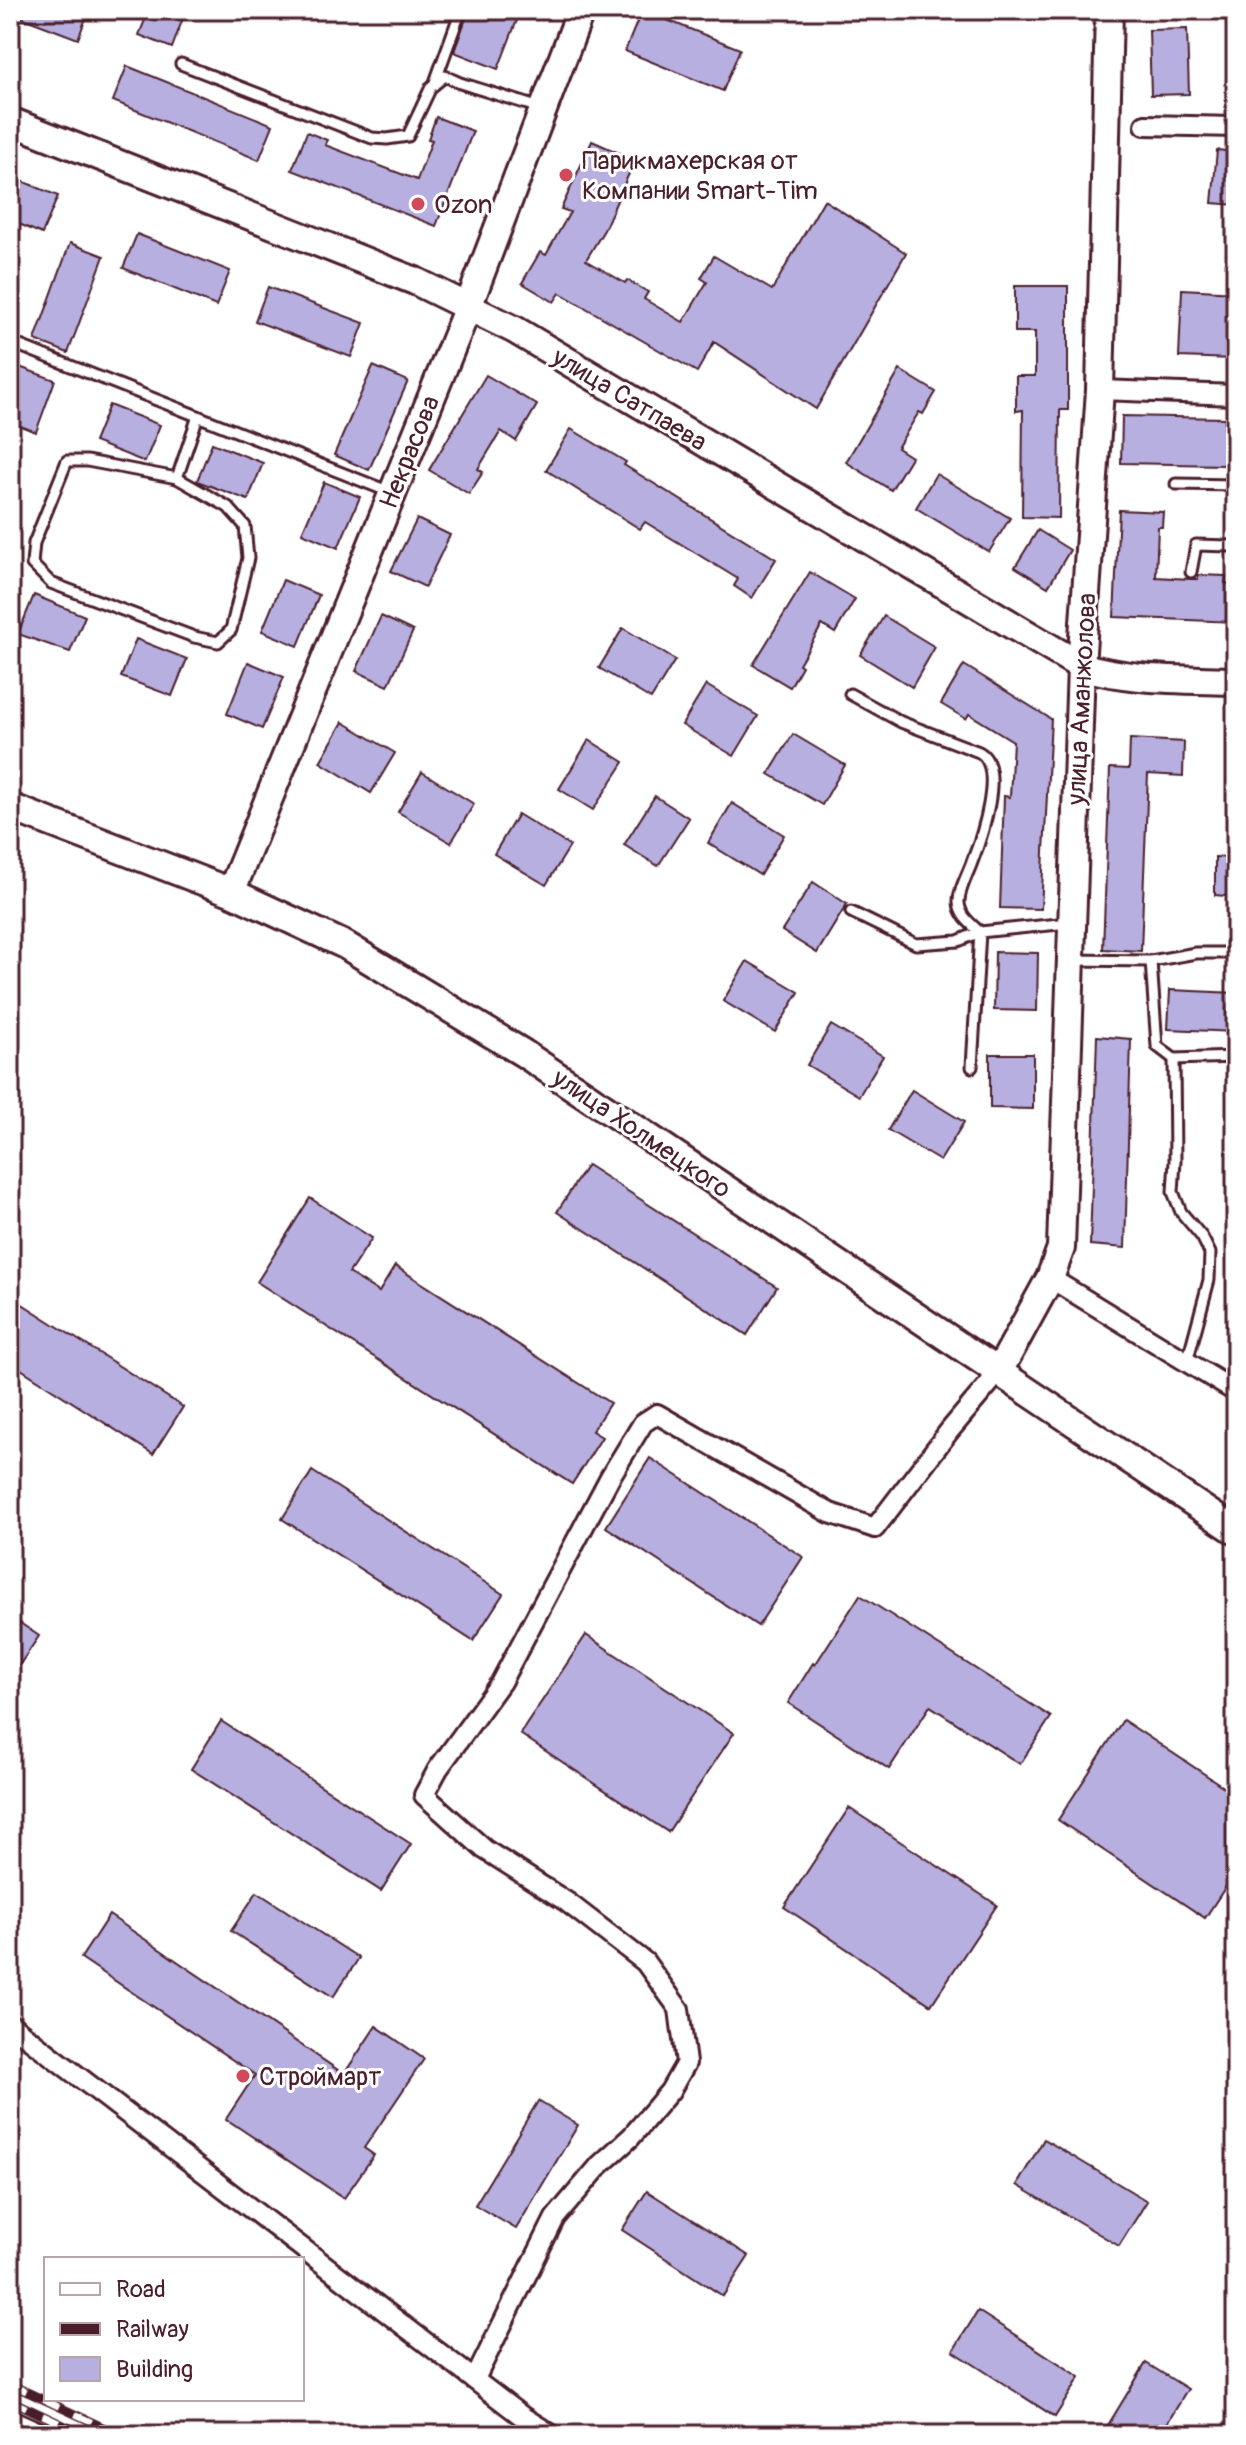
<svg xmlns="http://www.w3.org/2000/svg" width="1246" height="2445" font-family="Pangolin,sans-serif">
<rect width="100%" height="100%" fill="#fff"/>
<filter id="ink" filterUnits="userSpaceOnUse"><feTurbulence type="fractalNoise" baseFrequency=".0125" numOctaves="2"/><feDisplacementMap in="SourceGraphic" scale="16" xChannelSelector="R" yChannelSelector="G"/><feConvolveMatrix kernelMatrix="1 2 1 2 8 2 1 2 1" color-interpolation-filters="sRGB"/></filter>
<g filter="url(#ink)">
<g fill="#b7afe0" stroke="#4a1f2b" stroke-width="2">
<polygon points="10,10 89,10 78,39 10,13"/>
<polygon points="149,10 186,10 172,48 139,35"/>
<polygon points="469,10 506,10 519,15 498,69 454,52"/>
<polygon points="642,10 740,49 723,91 625,51"/>
<polygon points="1187,29 1189,94 1151,95 1149,30"/>
<polygon points="127,66 273,125 259,160 113,101"/>
<polygon points="436,117 473,131 436,226 292,170 307,132 327,140 325,145 417,180 432,140 428,139"/>
<polygon points="592,141 635,160 604,230 586,260 625,283 627,280 648,292 644,299 683,322 707,282 701,278 714,256 772,290 824,200 906,253 816,409 714,342 697,372 560,293 554,302 522,283 540,252 546,255 570,212 561,209"/>
<polygon points="1217,150 1236,152 1236,205 1212,203"/>
<polygon points="10,176 58,196 42,234 10,220"/>
<polygon points="137,234 230,271 216,306 123,268"/>
<polygon points="70,243 104,256 68,353 35,340"/>
<polygon points="1015,286 1068,286 1068,410 1060,410 1059,518 1022,517 1023,410 1016,411 1016,376 1035,376 1035,332 1015,332"/>
<polygon points="268,287 364,323 351,357 255,321"/>
<polygon points="1182,289 1236,292 1234,359 1179,357"/>
<polygon points="14,365 55,380 36,432 10,422 10,378"/>
<polygon points="373,366 408,381 369,470 334,455"/>
<polygon points="900,370 936,392 923,414 919,412 897,448 911,457 891,490 846,462"/>
<polygon points="486,375 537,405 516,441 501,431 478,469 483,472 469,494 429,470"/>
<polygon points="109,405 160,425 145,462 94,442"/>
<polygon points="1122,416 1225,418 1224,465 1121,463"/>
<polygon points="571,429 626,462 624,465 776,559 752,598 734,586 738,579 645,522 640,529 546,470"/>
<polygon points="212,443 263,463 248,500 197,481"/>
<polygon points="936,474 1010,518 989,552 916,508"/>
<polygon points="324,482 360,497 338,548 302,533"/>
<polygon points="1119,510 1163,512 1162,527 1158,527 1156,577 1190,579 1198,579 1198,575 1226,576 1225,583 1236,584 1236,622 1114,617"/>
<polygon points="417,519 450,535 425,587 391,571"/>
<polygon points="1038,530 1070,550 1048,587 1015,567"/>
<polygon points="810,572 855,599 835,633 822,625 799,664 802,666 790,687 753,665"/>
<polygon points="283,580 319,595 298,646 262,631"/>
<polygon points="34,595 85,616 70,652 18,634"/>
<polygon points="381,616 413,631 388,686 356,671"/>
<polygon points="884,616 935,647 912,687 860,655"/>
<polygon points="623,628 675,660 651,699 599,668"/>
<polygon points="136,639 187,659 172,696 121,677"/>
<polygon points="248,662 284,677 262,729 227,714"/>
<polygon points="964,665 1051,719 1041,909 1000,908 1004,796 1010,797 1013,741 969,714 966,719 941,704"/>
<polygon points="706,685 758,716 734,756 682,725"/>
<polygon points="343,722 395,753 371,793 320,762"/>
<polygon points="793,734 845,765 822,805 769,774"/>
<polygon points="1130,739 1184,742 1183,776 1148,774 1141,951 1103,949 1110,768 1129,769"/>
<polygon points="589,740 624,762 593,810 559,789"/>
<polygon points="422,772 474,804 451,843 398,812"/>
<polygon points="655,796 689,818 658,866 624,845"/>
<polygon points="732,803 784,835 760,875 708,843"/>
<polygon points="518,814 570,846 546,885 494,854"/>
<polygon points="1215,857 1236,858 1236,897 1215,895"/>
<polygon points="813,882 847,904 817,953 782,931"/>
<polygon points="995,952 1038,953 1037,1011 994,1010"/>
<polygon points="747,961 799,992 775,1032 723,1001"/>
<polygon points="1170,990 1236,993 1236,1032 1168,1029"/>
<polygon points="831,1025 883,1056 859,1096 807,1065"/>
<polygon points="1097,1036 1131,1039 1125,1248 1090,1245"/>
<polygon points="990,1054 1033,1054 1033,1109 990,1108"/>
<polygon points="912,1090 964,1122 940,1161 888,1130"/>
<polygon points="587,1165 777,1287 747,1335 557,1212"/>
<polygon points="310,1198 372,1238 349,1273 379,1292 395,1266 610,1403 592,1431 602,1437 572,1484 257,1282"/>
<polygon points="10,1296 183,1407 153,1454 10,1362"/>
<polygon points="650,1458 803,1557 758,1626 606,1527"/>
<polygon points="312,1471 503,1594 473,1641 282,1519"/>
<polygon points="860,1595 1051,1717 1020,1764 930,1706 889,1769 788,1703 813,1663 815,1665"/>
<polygon points="10,1616 39,1636 10,1679"/>
<polygon points="586,1635 734,1733 668,1832 520,1734"/>
<polygon points="1123,1720 1236,1795 1236,1871 1205,1918 1058,1820"/>
<polygon points="221,1721 411,1844 381,1891 191,1769"/>
<polygon points="849,1808 997,1905 931,2005 784,1907"/>
<polygon points="257,1892 359,1958 333,1997 231,1931"/>
<polygon points="109,1915 344,2074 376,2026 424,2059 364,2148 374,2155 344,2198 226,2119 255,2075 81,1958"/>
<polygon points="538,2101 578,2125 516,2229 475,2205"/>
<polygon points="1044,2139 1147,2201 1119,2246 1017,2185"/>
<polygon points="647,2191 749,2256 723,2296 622,2230"/>
<polygon points="978,2311 1080,2377 1055,2417 953,2351"/>
<polygon points="1146,2363 1188,2389 1160,2435 1102,2435"/>
</g>
<g fill="none" stroke-linecap="round" stroke-linejoin="round">
<g stroke="#4a1f2b" stroke-width="15">
<g id="lane">
<polyline points="181,64 372,138 387,139 408,136 431,87 445,76 460,83 540,108"/>
<polyline points="434,85 461,10"/>
<polyline points="10,342 390,492"/>
<polygon points="67,461 87,461 177,478 228,507 245,526 248,558 231,630 218,642 194,637 51,583 32,564 34,543"/>
<polyline points="177,478 198,416"/>
<polyline points="1176,484 1236,485"/>
<polyline points="1191,572 1196,545 1230,546 1236,543"/>
<path d="M850,694L901,722L979,752C1006,767 981,839 972,862C968,874 958,891 959,903C960,916 971,924 980,932L972,1067"/>
<polyline points="851,912 916,944 958,941 980,932 1069,923"/>
<polyline points="1072,960 1151,961 1196,953 1236,953"/>
<polyline points="1151,961 1157,1046 1174,1059 1236,1057"/>
<polyline points="1174,1059 1175,1161 1173,1192 1181,1212 1202,1237 1210,1253 1209,1280 1187,1362"/>
</g>
</g>
<g stroke="#4a1f2b" stroke-width="24">
<g id="street">
<polyline points="1145,125 1236,127"/>
<polyline points="1100,390 1236,395"/>
<polyline points="1050,1278 1236,1392"/>
<polyline points="10,2024 523,2417 552,2435"/>
<polyline points="475,2379 555,2218 600,2165 631,2137 670,2091 686,2063 679,2009 645,1962 567,1902 484,1849 424,1795 438,1769 501,1682 610,1477 643,1423 657,1414 830,1513 875,1528 950,1430 998,1373"/>
<polyline points="10,2419 46,2435"/>
</g>
</g>
<g stroke="#4a1f2b" stroke-width="32">
<g id="secondary">
<path d="M10,121L415,281L515,330L1081,666C1130,681 1185,679 1236,681"/>
<polyline points="10,807 231,892 345,945 523,1053 1236,1531"/>
<polyline points="231,892 468,307 581,10"/>
<polyline points="998,1373 1050,1278 1061,1248 1081,666 1100,390 1109,10"/>
</g>
</g>
<use href="#lane" stroke="#fff" stroke-width="9"/>
<use href="#street" stroke="#fff" stroke-width="18"/>
<use href="#secondary" stroke="#fff" stroke-width="26"/>
<g stroke="#4a1f2b" stroke-width="9">
<g id="rail">
<polyline points="10,2384 120,2435"/>
<polyline points="10,2400 85,2435"/>
</g>
</g>
<use href="#rail" stroke="#fff" stroke-width="6" stroke-dasharray="18" stroke-linecap="butt"/>
</g>
</g>
<g fill="#d1495b" stroke="#fff" stroke-width="3">
<circle cx="566" cy="175" r="8"/>
<circle cx="418" cy="204" r="8"/>
<circle cx="243" cy="2076" r="8"/>
</g>
<g text-anchor="middle" stroke-width="6" stroke-linejoin="round" paint-order="stroke">
<g font-size="26" fill="#4a1f2b" stroke="#fff" text-anchor="start">
<text x="582" y="169">Парикмахерская от<tspan x="582" dy="30">Компании Smart-Tim</tspan></text>
<text x="434" y="213">Ozon</text>
<text x="259" y="2085">Строймарт</text>
</g>
<g font-size="26" fill="#4a1f2b" stroke="#fff">
<text transform="translate(630 399) rotate(31)" y="9">улица Сатпаева</text>
<text transform="translate(409 452) rotate(-68)" y="9">Некрасова</text>
<text transform="translate(1081 699) rotate(-87)" y="9">улица Аманжолова</text>
<text transform="translate(642 1133) rotate(34)" y="9">улица Холмецкого</text>
</g>
</g>
<rect width="1246" height="2445" fill="none" stroke="#fff" stroke-width="40"/>
<rect x="20" y="20" width="1206" height="2405" fill="none" stroke="#4a1f2b" stroke-width="3" filter="url(#ink)"/>
<rect x="44" y="2257" width="260" height="144" fill="#ffffff" stroke="#b7a5aa" stroke-width="2"/>
<rect x="60" y="2283" width="40" height="12" fill="#ffffff" stroke="#b7a5aa" stroke-width="2"/>
<text x="116" y="2297" font-size="24" fill="#4a1f2b">Road</text>
<rect x="60" y="2323" width="40" height="12" fill="#4a1f2b" stroke="#b7a5aa" stroke-width="2"/>
<text x="116" y="2337" font-size="24" fill="#4a1f2b">Railway</text>
<rect x="60" y="2357" width="40" height="24" fill="#b7afe0" stroke="#b7a5aa" stroke-width="2"/>
<text x="116" y="2377" font-size="24" fill="#4a1f2b">Building</text>
</svg>
